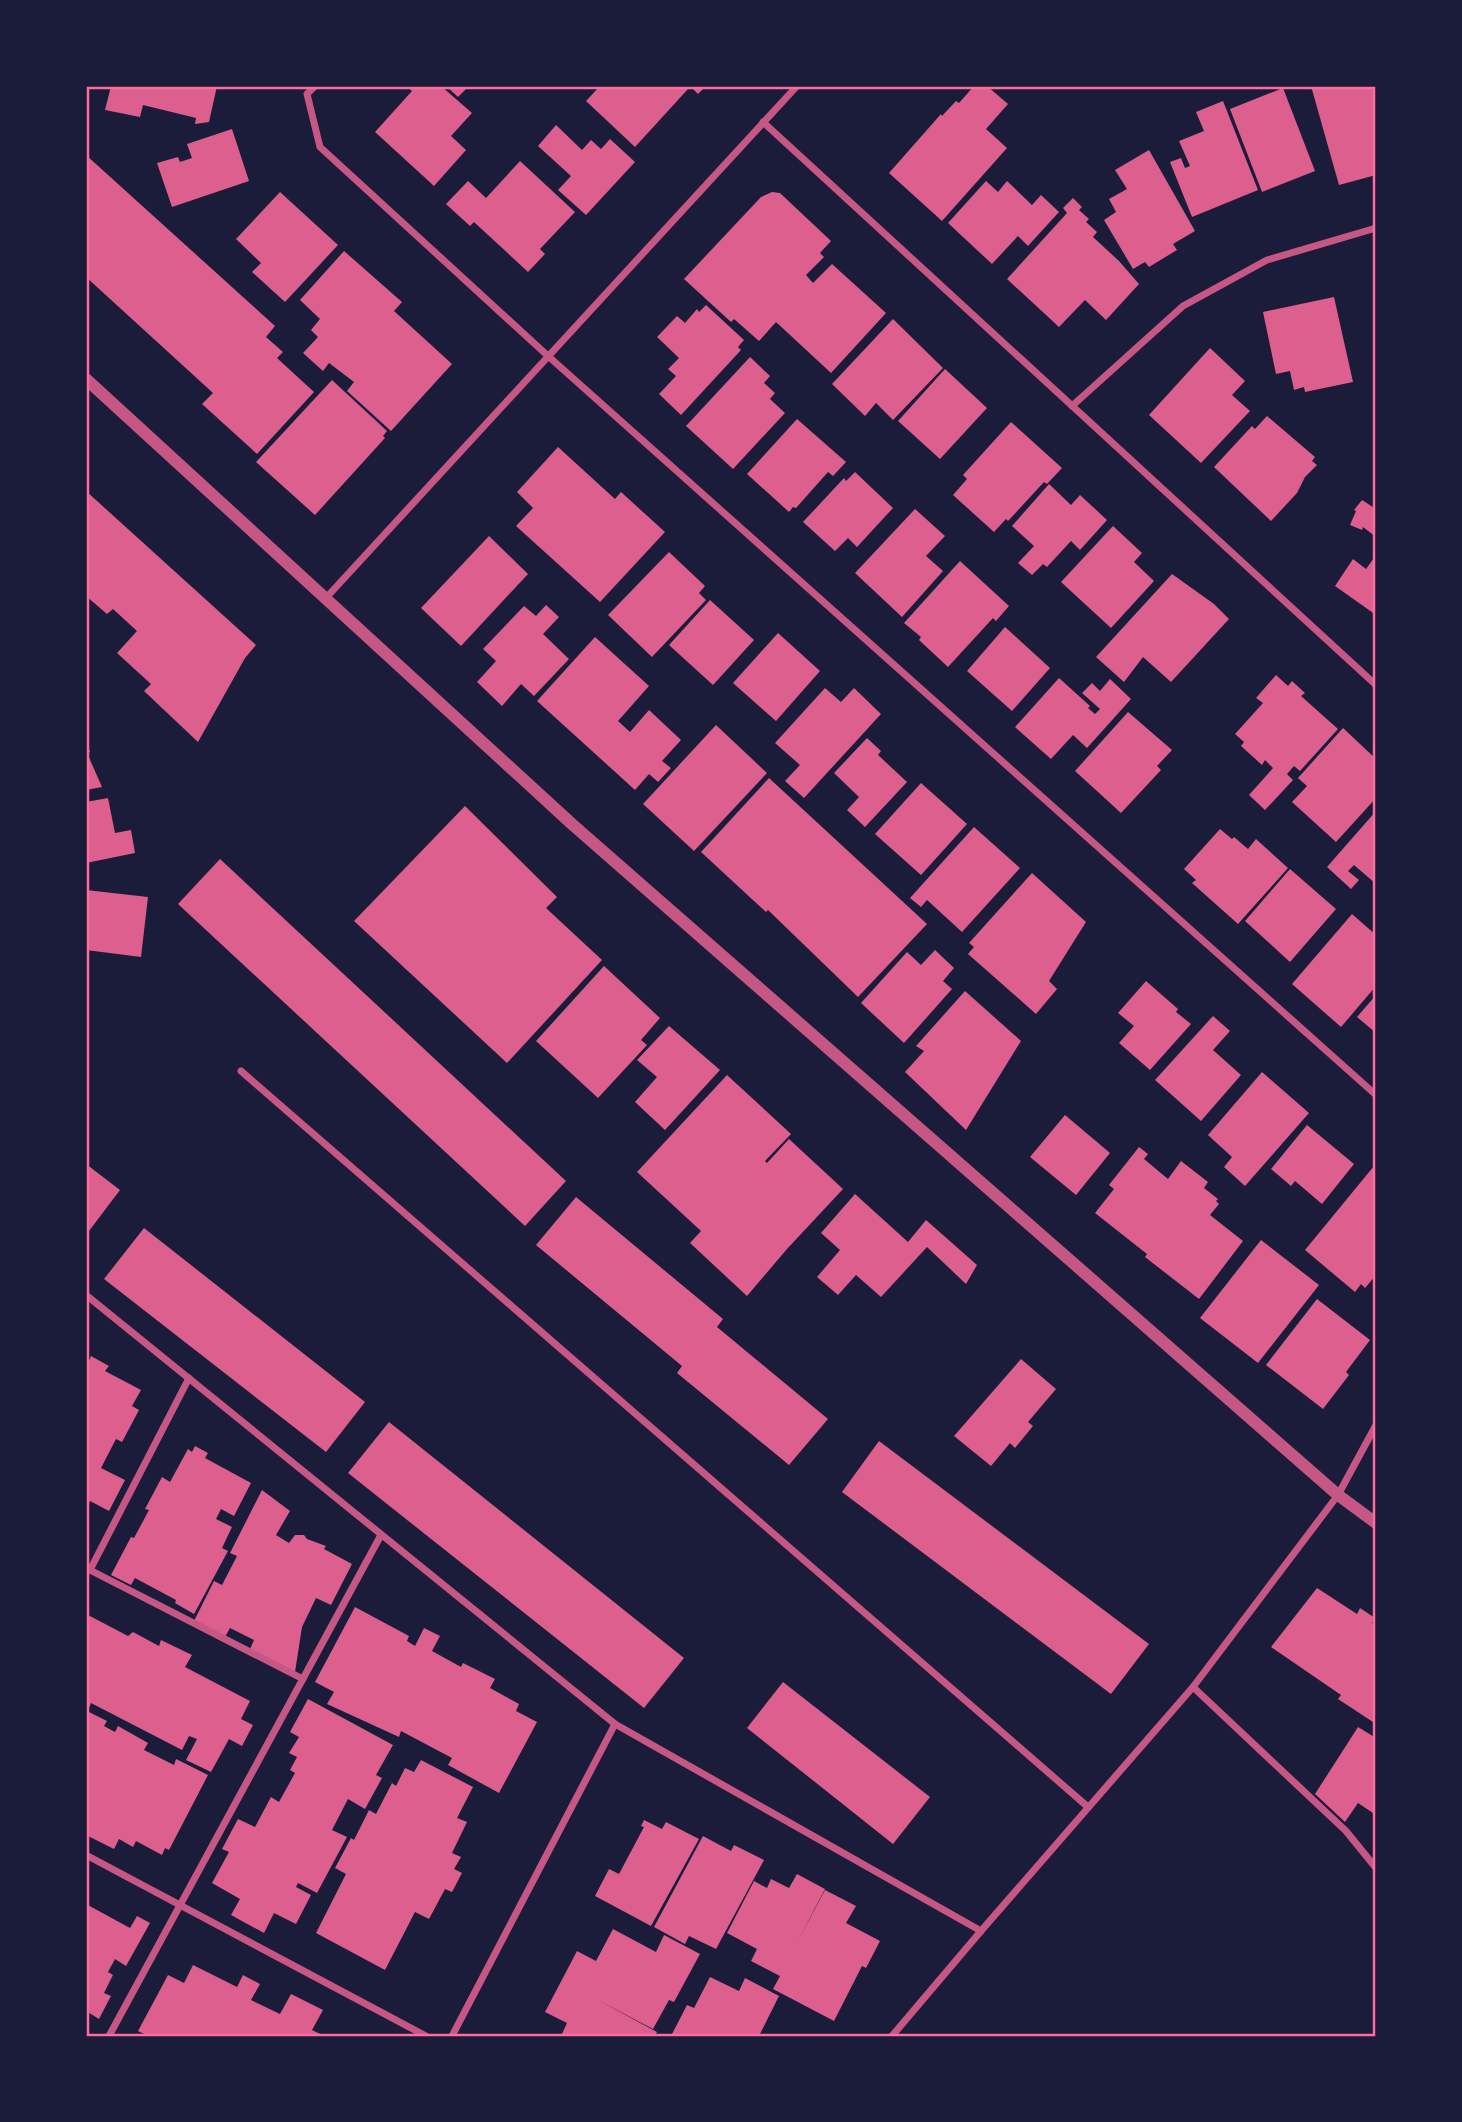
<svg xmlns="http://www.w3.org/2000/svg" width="1462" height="2122" font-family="Inter,sans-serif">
<rect width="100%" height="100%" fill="#1b1b3a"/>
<g fill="#dd5f8e">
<polygon points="111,86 217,86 209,122 195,124 196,118 143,105 140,117 105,110"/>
<polygon points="406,86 441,86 472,113 451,136 466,150 434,186 375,132 412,91"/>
<polygon points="446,86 469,86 458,97"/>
<polygon points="600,86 684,86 688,89 635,147 586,101"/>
<polygon points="690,86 706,86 698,94"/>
<polygon points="974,86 987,86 1008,104 986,129 1007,148 942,221 889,173 941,114 942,116 956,101 959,103"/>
<polygon points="1311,86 1333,86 1334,88 1376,86 1376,175 1339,185"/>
<polygon points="1283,88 1315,171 1262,192 1230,109"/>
<polygon points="1223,101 1258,190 1192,217 1170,162 1181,158 1185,168 1190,166 1179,141 1204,131 1196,112"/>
<polygon points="556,125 582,150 591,140 601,149 610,139 635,162 586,215 558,190 571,176 538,146"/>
<polygon points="232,129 249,181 172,207 157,163 178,157 180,162 192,158 187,144"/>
<polygon points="1149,150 1195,231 1173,244 1177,250 1149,267 1145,262 1133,269 1104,220 1116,212 1109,199 1127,189 1115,170"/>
<polygon points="86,155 275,326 266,337 283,352 277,358 314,392 257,454 202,404 213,393 86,277"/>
<polygon points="520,161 575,212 540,249 545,254 528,272 474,222 470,226 446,204 468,181 486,198"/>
<polygon points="986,181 998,192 1007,181 1032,205 1041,195 1059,212 1028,246 1018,236 992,264 948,223"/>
<polygon points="280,192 338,245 285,302 252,272 261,263 236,239"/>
<polygon points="772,192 780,193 831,241 820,253 824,257 806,275 813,283 832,264 886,313 831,373 776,322 759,341 734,319 731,322 684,279 761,197"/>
<polygon points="1073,198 1082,207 1079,210 1089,219 1086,222 1097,232 1093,237 1119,261 1139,284 1106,320 1085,300 1059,327 1007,279 1067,213 1063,208"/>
<polygon points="344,251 402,302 394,311 452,364 391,431 347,391 354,382 329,363 323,371 303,353 318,337 311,330 320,319 300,300"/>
<polygon points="1334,297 1353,382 1305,392 1304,387 1294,390 1290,371 1276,374 1263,312"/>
<polygon points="706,305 744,340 738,347 741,350 681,415 659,394 676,376 668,369 679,358 657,337 677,316 685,323 697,309 699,312"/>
<polygon points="893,319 943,368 893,420 876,403 865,416 832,384"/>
<polygon points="1210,348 1245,381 1232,395 1250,411 1201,463 1149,415"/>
<polygon points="750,357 770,376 764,383 775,393 770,399 785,413 733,469 686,426"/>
<polygon points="945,369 987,408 940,459 898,421"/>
<polygon points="332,380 387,431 383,436 385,438 315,515 256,462"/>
<polygon points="1267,416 1315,457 1312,461 1317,465 1305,477 1297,493 1271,521 1214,467 1252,426 1255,429"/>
<polygon points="797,419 846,462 833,476 828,472 796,508 793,507 789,512 747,474"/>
<polygon points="1011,422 1062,468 1047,484 1044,482 1008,521 1006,519 994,532 953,495 967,479 963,475"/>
<polygon points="558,447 615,499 621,492 665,532 600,602 516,526 533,508 517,492"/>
<polygon points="855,472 893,508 857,547 848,538 835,551 803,522 844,478 846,481"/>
<polygon points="1049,484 1071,505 1080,495 1107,520 1080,550 1071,541 1047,567 1043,564 1032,575 1018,563 1034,546 1012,526"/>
<polygon points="86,491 256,645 245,658 198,742 144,691 151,684 117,653 137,631 113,609 107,614 86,596"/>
<polygon points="1362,500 1376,509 1376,537 1363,527 1362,530 1350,525 1356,511 1354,510"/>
<polygon points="915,509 945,536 926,556 943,571 902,617 855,573"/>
<polygon points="1113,526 1142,553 1134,562 1154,581 1111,628 1061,582"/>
<polygon points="489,536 528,574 461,646 421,608"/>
<polygon points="669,552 705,586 699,593 706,600 652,657 608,615"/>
<polygon points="1376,555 1376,615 1335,586 1353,559 1366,569"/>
<polygon points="960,561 1009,606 996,621 993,618 948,667 919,640 921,637 904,623"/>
<polygon points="1172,574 1214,604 1229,619 1171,682 1143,657 1124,682 1096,657"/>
<polygon points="710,600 754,640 713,685 669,645"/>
<polygon points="546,605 559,617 543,634 569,659 534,696 521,684 502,706 477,682 496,661 483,649 524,606 536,616"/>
<polygon points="1005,627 1050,668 1012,711 967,671"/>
<polygon points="778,633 820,671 776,721 733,683"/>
<polygon points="595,637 649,686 618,721 630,732 649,710 681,740 662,761 671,768 658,782 649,774 635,790 537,701"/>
<polygon points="1276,675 1288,686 1292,681 1305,693 1301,696 1338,729 1300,771 1294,766 1287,774 1293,780 1265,810 1249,795 1273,768 1265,760 1262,765 1241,746 1244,742 1235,734 1263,703 1256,698"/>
<polygon points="1059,678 1090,706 1088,708 1095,714 1100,709 1082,693 1092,683 1100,691 1110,679 1131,699 1087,748 1073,735 1051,759 1015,727"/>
<polygon points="825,688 841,702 854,688 881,714 804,798 785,781 800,765 775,743"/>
<polygon points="1128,712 1172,750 1157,766 1161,770 1121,813 1075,771"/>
<polygon points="716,725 767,773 694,851 643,804"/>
<polygon points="1343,728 1376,759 1376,798 1336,842 1292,802 1307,786 1298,778"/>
<polygon points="867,738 881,751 878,755 907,782 865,827 847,810 859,797 834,773"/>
<polygon points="86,741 90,752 87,753 102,787 86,790"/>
<polygon points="769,778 927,924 858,997 768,910 766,912 701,852"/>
<polygon points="921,783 967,824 921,875 875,834"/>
<polygon points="108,798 115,833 131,830 135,853 86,863 86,802"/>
<polygon points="465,806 557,897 546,908 602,960 507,1063 354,921"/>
<polygon points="1376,811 1376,884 1354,865 1348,871 1359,880 1351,889 1327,867"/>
<polygon points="974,827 1020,868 962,932 927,900 921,907 910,898"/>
<polygon points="1220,829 1232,839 1234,837 1248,849 1256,839 1288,868 1238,924 1192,883 1196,880 1184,869"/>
<polygon points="220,859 566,1181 525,1226 178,904"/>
<polygon points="1290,869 1336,909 1290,962 1245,921"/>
<polygon points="1032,873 1086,922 1049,981 1057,989 1036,1014 968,954 974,947 969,943"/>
<polygon points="86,890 148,897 141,957 86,950"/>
<polygon points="1352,914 1376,935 1376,986 1341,1027 1292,984"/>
<polygon points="935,950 954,968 943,981 952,989 904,1043 861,1003 907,952 921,965"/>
<polygon points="604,966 660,1018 641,1040 647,1045 598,1098 536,1041"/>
<polygon points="1146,981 1178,1009 1176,1012 1191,1024 1150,1070 1119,1043 1134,1026 1118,1013"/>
<polygon points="965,991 1021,1041 966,1130 905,1072 924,1051 916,1046"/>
<polygon points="1376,995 1376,1033 1357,1017"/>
<polygon points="1213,1016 1230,1031 1213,1050 1241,1075 1201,1121 1155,1080"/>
<polygon points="669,1026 720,1070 665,1130 635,1102 657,1077 637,1060"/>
<polygon points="1262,1072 1309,1113 1245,1186 1224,1167 1232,1157 1208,1135"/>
<polygon points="727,1075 791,1134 765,1161 767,1163 789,1139 843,1189 787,1249 747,1296 690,1243 701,1231 637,1172"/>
<polygon points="1065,1115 1110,1153 1076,1195 1030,1157"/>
<polygon points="1307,1125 1354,1164 1322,1204 1295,1181 1291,1186 1271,1169"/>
<polygon points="1139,1147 1148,1154 1144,1159 1168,1179 1181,1161 1208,1182 1204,1188 1218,1199 1216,1201 1219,1204 1210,1215 1243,1241 1199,1299 1145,1257 1147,1254 1095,1213 1114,1189 1109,1185"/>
<polygon points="86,1164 120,1190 89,1231 86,1229"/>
<polygon points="1374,1166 1376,1168 1376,1275 1365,1288 1361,1284 1355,1292 1305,1250"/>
<polygon points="855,1194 908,1242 926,1220 977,1265 966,1284 927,1247 881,1297 856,1275 838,1295 817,1277 840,1250 821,1233"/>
<polygon points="576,1197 723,1319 717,1327 828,1419 789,1465 677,1373 682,1366 536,1245"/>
<polygon points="144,1228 365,1402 326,1452 104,1279"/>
<polygon points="1261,1240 1319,1285 1258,1363 1200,1318"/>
<polygon points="1317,1299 1370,1340 1346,1372 1349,1375 1323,1409 1266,1365"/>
<polygon points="91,1356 109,1366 105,1371 141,1390 132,1406 139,1410 122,1442 116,1439 101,1468 125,1480 109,1511 90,1501 86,1509 86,1368"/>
<polygon points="1021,1359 1056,1389 1028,1422 1033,1426 1015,1448 1010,1443 991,1466 954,1436"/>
<polygon points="389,1422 684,1658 644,1708 348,1473"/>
<polygon points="879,1441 1149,1644 1111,1694 842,1492"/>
<polygon points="195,1446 208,1453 205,1458 251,1483 234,1516 221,1509 216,1519 232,1527 222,1548 228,1551 194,1614 175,1603 176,1600 135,1578 131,1585 111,1575 131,1537 134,1538 149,1510 145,1509 162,1477 170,1482 188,1449 192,1452"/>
<polygon points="262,1490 290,1511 276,1535 289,1543 295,1535 304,1535 307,1539 326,1546 324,1549 352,1564 331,1605 316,1598 302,1627 295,1672 250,1649 254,1640 230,1628 225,1637 194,1621 214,1581 222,1585 237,1556 230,1553"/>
<polygon points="1317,1588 1357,1614 1360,1608 1375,1618 1372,1623 1376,1625 1376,1724 1338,1699 1341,1695 1271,1647"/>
<polygon points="355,1607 409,1636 407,1641 415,1646 424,1628 440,1636 432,1651 461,1667 463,1663 495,1679 490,1688 519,1704 516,1711 537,1722 499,1793 448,1765 452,1758 401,1731 399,1737 327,1704 334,1692 315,1682"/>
<polygon points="86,1614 128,1636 133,1632 159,1646 161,1640 192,1655 185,1667 250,1701 241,1719 253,1725 242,1746 229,1739 211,1772 186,1760 197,1739 189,1736 182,1750 91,1703 89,1708 86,1707"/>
<polygon points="783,1682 930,1797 893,1844 747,1728"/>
<polygon points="308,1699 393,1745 376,1775 382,1778 365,1809 348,1799 333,1828 332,1830 347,1837 317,1893 298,1883 296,1887 311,1895 296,1924 274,1913 264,1933 231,1915 240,1899 212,1883 229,1852 222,1849 238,1819 255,1827 271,1797 279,1802 295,1773 290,1770 297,1757 289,1753 299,1737 290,1732"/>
<polygon points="87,1711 107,1721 104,1726 115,1732 118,1726 148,1743 144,1750 174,1765 176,1759 208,1775 169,1850 165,1848 162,1855 136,1841 133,1847 119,1839 114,1849 86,1835"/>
<polygon points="1358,1727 1376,1738 1376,1815 1358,1803 1345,1822 1315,1794"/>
<polygon points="421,1760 473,1787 457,1818 467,1822 452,1853 461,1857 454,1869 462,1873 452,1892 445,1889 429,1919 415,1912 385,1970 316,1933 346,1874 335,1868 351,1838 354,1840 369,1810 376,1814 392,1783 396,1786 405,1768 414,1772"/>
<polygon points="644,1820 662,1829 666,1822 699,1839 651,1926 595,1896 609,1869 619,1874 644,1827 641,1826"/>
<polygon points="703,1836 731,1851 734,1845 764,1860 716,1949 689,1936 685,1944 654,1927"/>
<polygon points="797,1874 825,1889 796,1944 825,1890 856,1906 846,1923 880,1941 866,1968 862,1966 834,2021 773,1989 780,1976 751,1961 757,1949 727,1933 754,1881 767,1888 771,1879 789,1888"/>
<polygon points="86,1904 130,1928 137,1916 150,1923 126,1966 115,1959 108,1972 113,1975 104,1993 111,1996 99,2019 86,2011"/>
<polygon points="613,1929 656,1952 664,1935 700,1954 674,2002 669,2000 653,2029 596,1999 657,2032 655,2036 561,2036 567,2023 545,2012 577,1951 596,1961"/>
<polygon points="193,1965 237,1987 243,1975 260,1984 251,2000 280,2014 291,1994 323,2010 312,2030 324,2036 148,2036 138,2031 168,1975 184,1983"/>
<polygon points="710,1977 739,1991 745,1978 779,1996 759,2036 671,2036 687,2005 694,2008"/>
</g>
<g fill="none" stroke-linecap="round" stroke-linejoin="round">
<g stroke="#c65784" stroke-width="7">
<polyline points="315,86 307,94 320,147 548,356 1376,1095"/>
<polyline points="763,122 1376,685"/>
<polyline points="1072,406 1183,306 1267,260 1376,228"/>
<polyline points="325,599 797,86"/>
<polyline points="241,1071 1088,1807"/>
<polyline points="86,1295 615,1724 981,1931"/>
<polyline points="86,1568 303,1679"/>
<polyline points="90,1570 189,1378"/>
<polyline points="1193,1687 1346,1831 1376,1868"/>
<polyline points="86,1855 426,2036"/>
<polyline points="109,2036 381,1535"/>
<polyline points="452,2036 615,1724"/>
<polyline points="892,2036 981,1931 1193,1687 1338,1495 1376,1425"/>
</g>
<polyline stroke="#c65784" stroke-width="12" points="86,379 573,825 1338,1495 1376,1523"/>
</g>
<rect width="1462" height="2122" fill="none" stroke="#1b1b3a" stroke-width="175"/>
<rect x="88" y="88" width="1286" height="1947" fill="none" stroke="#ff6b9d" stroke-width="2.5"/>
</svg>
